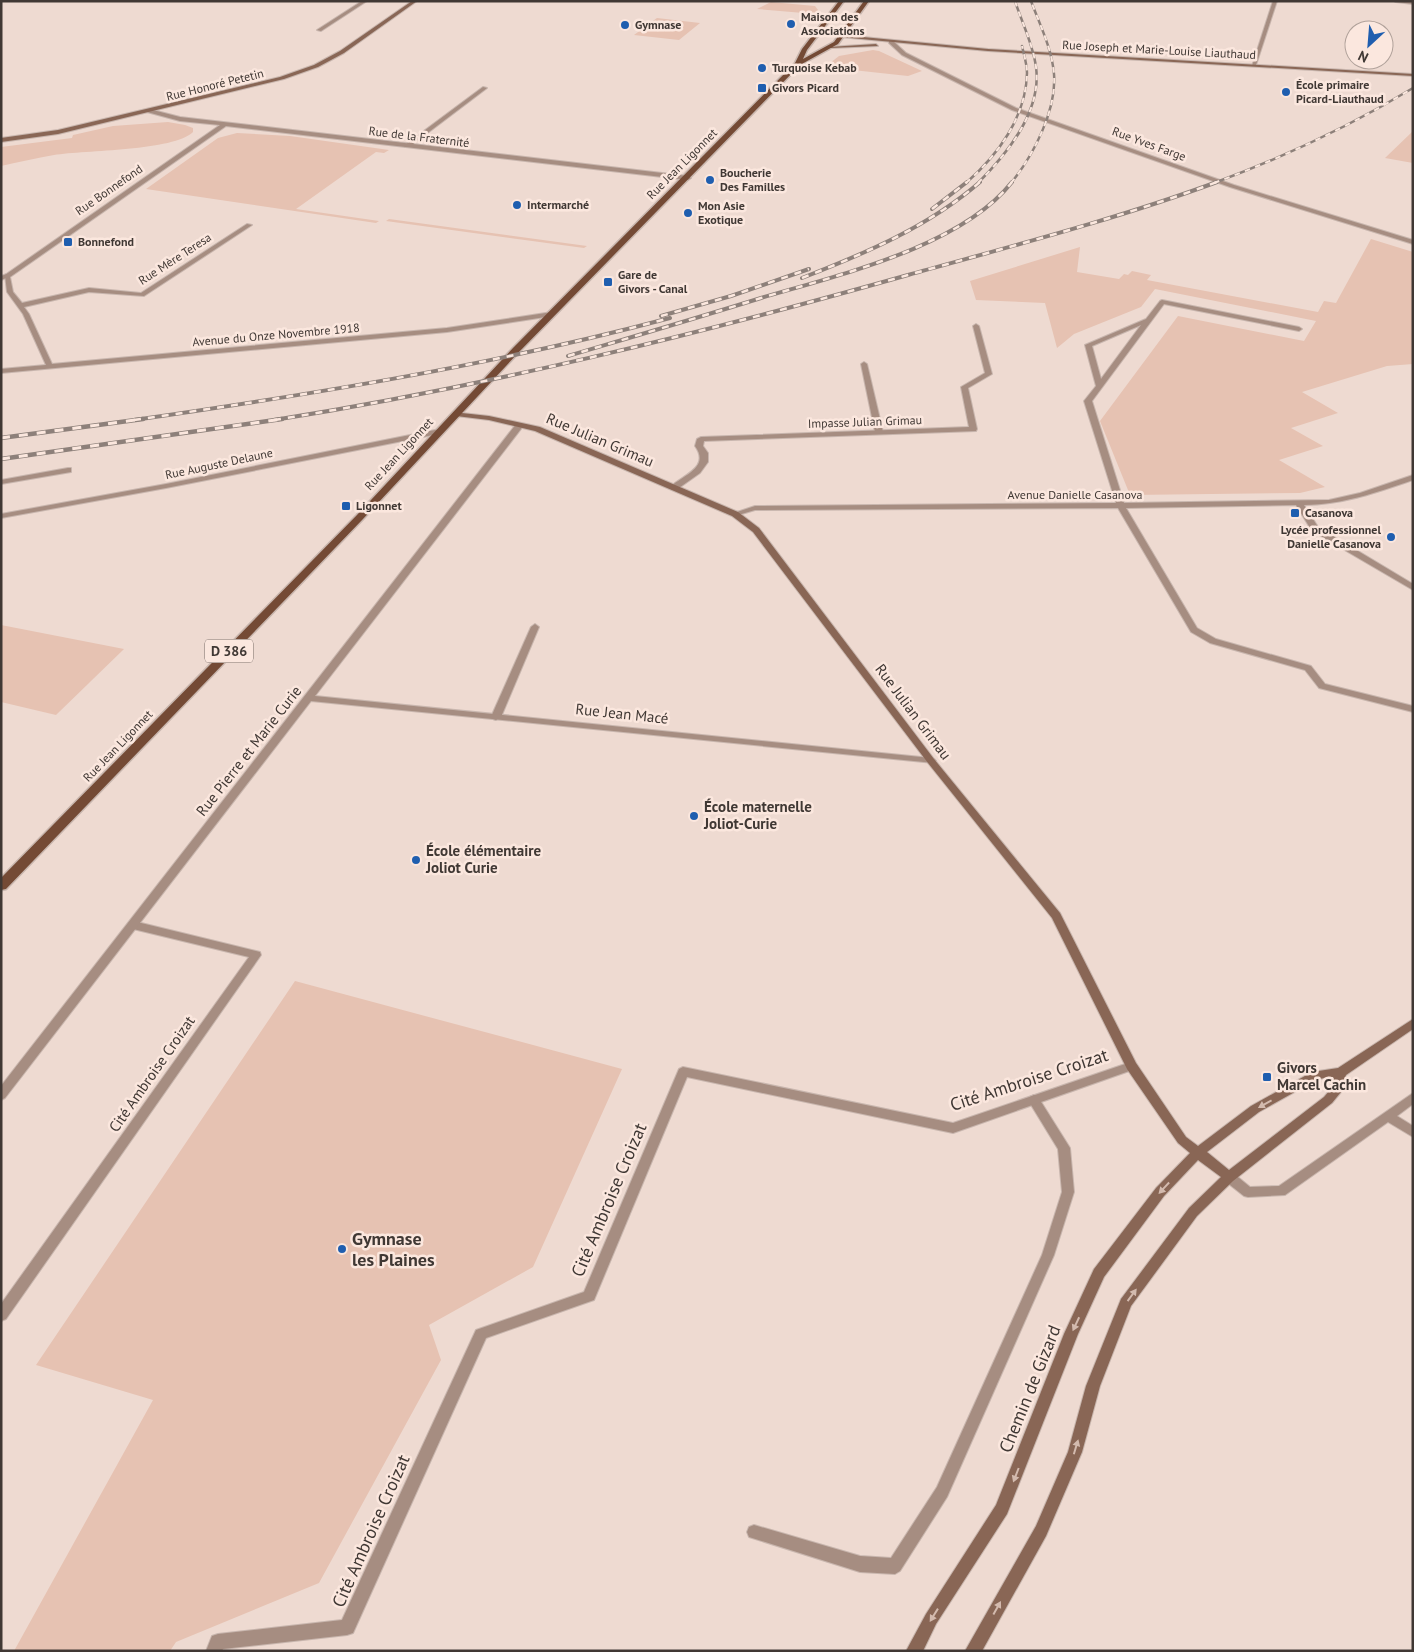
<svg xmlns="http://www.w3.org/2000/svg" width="1414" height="1652" font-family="'PT Sans',sans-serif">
<rect width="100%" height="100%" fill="#eedad1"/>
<g fill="#e6c2b2">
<polygon points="771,2 815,6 818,10 815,14 757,9"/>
<polygon points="657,18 700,23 679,40 634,35"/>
<polygon points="873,50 879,51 922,71 908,76 825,67 839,56"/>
<path d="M168,122L185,125L193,128V132C174,151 85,150 54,155C36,158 19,162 1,166V147L72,138L73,135L113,126Z"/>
<polygon points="1413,131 1413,163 1385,158"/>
<polygon points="237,133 290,136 389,150 384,153 376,152 296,209 379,221 376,223 146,189 218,138"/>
<polygon points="389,219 587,246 584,248 386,221"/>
<polygon points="1371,239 1413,252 1413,364 1387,366 1302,392 1338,413 1291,428 1323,446 1279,460 1325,487 1300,493 1130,495 1100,421 1178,316 1304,341 1316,321 1155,289 1141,307 1074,334 1057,348 1045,303 976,300 970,281 1080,247 1077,272 1119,279 1124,274 1128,275 1132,271 1151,275 1147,280 1318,312 1324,301 1336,303"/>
<polygon points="1,625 124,649 56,715 1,702"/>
<polygon points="295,981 622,1069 533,1267 429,1325 441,1360 319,1583 176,1642 170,1651 14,1651 153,1400 36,1365"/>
</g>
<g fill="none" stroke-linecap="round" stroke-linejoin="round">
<g stroke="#c8b6ae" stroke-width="2">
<g id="lane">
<polygon points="362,1 367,1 321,31 317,30"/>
<polygon points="483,87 487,88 409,147 405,147 405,145"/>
<polygon points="7,274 9,275 9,277 1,280 1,276"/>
<polygon points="864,362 867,364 883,432 879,434 875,432 861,364"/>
<polygon points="68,468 71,468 71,472 1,484 1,480"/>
<polygon points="535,624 539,627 501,717 496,720 493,719 491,717 531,627"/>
<polygon points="133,921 256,951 260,952 261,955 6,1319 1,1321 1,1304 249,957 129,928 128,925 129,922"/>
<polygon points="1034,1095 1038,1097 1070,1148 1074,1192 1054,1255 947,1497 900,1571 895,1574 860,1572 749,1537 747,1532 749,1527 754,1525 860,1556 891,1558 937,1487 1042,1255 1062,1192 1058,1149 1028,1100 1030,1097"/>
</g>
</g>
<g stroke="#c8b6ae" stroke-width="2">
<g id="street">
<polygon points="1273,1 1277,1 1256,65 1252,66"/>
<polygon points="1394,1 1413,2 1413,4 1396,2"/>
<polygon points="889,41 893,41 906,53 1016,108 1234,185 1413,240 1413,244 1230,187 1012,110 902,55 889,43"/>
<polygon points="149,109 180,117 688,176 691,178 688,180 226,126 10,277 13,292 22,303 89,288 141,293 247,224 252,225 144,296 89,292 24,307 29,314 52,364 447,328 552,312 555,314 552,316 447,332 1,373 1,369 46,365 23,314 7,292 5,275 220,125 180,121 147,112"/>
<path d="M1162,300L1299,327L1302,329L1299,331L1164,304L1092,401L1124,503L1329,500L1360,493L1413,475V480C1375,493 1345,504 1304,505L1318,527L1413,584V590L1312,531L1296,505L1126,508L1197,628L1216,639L1311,666L1325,684L1413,706V712L1319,688L1305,670L1210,643L1191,632L1118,508L755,510L735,516L731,514L755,506L1116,503L1084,401L1096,386L1085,345L1146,319L1160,301ZM1141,325L1101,379L1092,346Z"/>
<path d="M976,324L979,326L992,374L968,388L977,429L976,431L704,441L703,446L708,453V462L700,473L676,490H673L669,488C682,475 711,468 695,446L697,439L701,437L969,427L961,387L985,373L973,326Z"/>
<polygon points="517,423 524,425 315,696 931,758 934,759 936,761 934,763 311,701 5,1098 1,1100 1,1086"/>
<polygon points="440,429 444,431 443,433 166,488 1,518 1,514 166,484"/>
<polygon points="1131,1062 1135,1063 1137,1066 1135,1069 953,1133 687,1077 594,1300 486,1338 353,1633 347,1635 223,1649 222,1651 206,1651 212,1636 218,1634 342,1620 476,1330 584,1292 679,1069 683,1067 953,1123"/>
<polygon points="1413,1093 1413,1104 1397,1116 1413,1126 1413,1137 1388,1122 1285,1195 1248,1197 1244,1196 1225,1181 1223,1177 1225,1173 1229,1172 1233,1173 1250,1187 1279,1186"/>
</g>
</g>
<g stroke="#c8b6ae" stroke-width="2">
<g id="secondary">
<polygon points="412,1 417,1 344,53 318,67 284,79 58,134 1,142 1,138 58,130 280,77 314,65 340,51"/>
<polygon points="842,35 988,49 1413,74 1413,76 988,51 840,37"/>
<polygon points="876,44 878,46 831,48 829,47"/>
<path d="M453,412L489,416L540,427L738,512L759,528L934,759L1060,913L1136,1063L1186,1137L1198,1146L1251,1106L1312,1072L1338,1068L1413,1019V1029L1346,1075L1341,1092L1332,1103L1233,1181L1197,1216L1131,1306L1100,1386L1082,1452L1046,1536L982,1651H965L1036,1526L1068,1452L1086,1386L1121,1299L1189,1208L1221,1177L1198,1160L1164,1196L1104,1277L1078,1334L1007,1514L936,1624L923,1651H906L926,1614L996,1505L1064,1334L1094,1269L1156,1188L1190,1153L1178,1143L1127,1069L1052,918L928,763L753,532L732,516L535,431L489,420L456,416H453ZM1333,1077L1330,1090L1324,1097L1229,1170L1207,1152L1259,1112L1318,1079Z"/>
</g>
</g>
<g stroke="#c8b6ae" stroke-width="3">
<polygon id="primary" points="839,1 844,1 807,50 803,59 834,42 864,1 869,1 838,44 800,65 519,352 363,519 6,889 1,890 1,878 357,515 513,348 795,63 802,49"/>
</g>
<use href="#lane" fill="#a68d81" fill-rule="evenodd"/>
<use href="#street" fill="#a68d81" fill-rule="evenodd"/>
<use href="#secondary" fill="#896655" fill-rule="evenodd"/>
<use href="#primary" fill="#744a35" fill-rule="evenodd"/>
<g stroke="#8d807a" stroke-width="2.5">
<g id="rail-far2">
<path d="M966,183C998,155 1026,117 1027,73C1027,64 1024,55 1022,46"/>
<path d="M978,183C1008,153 1042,111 1036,67C1033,44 1022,23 1015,1"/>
<path d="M1011,183C1033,156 1057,110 1054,74C1052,49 1040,25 1031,1"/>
<path d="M1214,183C1284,157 1349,127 1413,88"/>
</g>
</g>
<g stroke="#8d807a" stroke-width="4">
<g id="rail-far1">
<polyline points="932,209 967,182"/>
<path d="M802,278C866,253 928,227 980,182"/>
<polyline points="661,316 731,296 809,269"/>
<path d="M568,356C632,337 697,318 761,298C838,275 961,247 1012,182"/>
<path d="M134,420C314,394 494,365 670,318"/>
<path d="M274,420C489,386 699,334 908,275C1012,246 1117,219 1217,182"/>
</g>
</g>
<g stroke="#8d807a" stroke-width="4.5">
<g id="rail">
<polyline points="1,438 143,419"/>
<polyline points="1,459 282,419"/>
</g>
</g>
<use href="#rail-far2" stroke="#fbe7de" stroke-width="2" stroke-dasharray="5.5" stroke-linecap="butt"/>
<use href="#rail-far1" stroke="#fbe7de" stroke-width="2.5" stroke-dasharray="7" stroke-linecap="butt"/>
<use href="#rail" stroke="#fbe7de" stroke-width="3" stroke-dasharray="9" stroke-linecap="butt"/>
</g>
<defs><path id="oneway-solid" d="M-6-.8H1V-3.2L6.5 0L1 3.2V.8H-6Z" transform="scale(1.25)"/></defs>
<g fill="#d3baae">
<use href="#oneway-solid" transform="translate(1265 1104) rotate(151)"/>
<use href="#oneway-solid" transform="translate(1164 1188) rotate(133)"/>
<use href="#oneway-solid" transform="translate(1132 1295) rotate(-54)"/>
<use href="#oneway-solid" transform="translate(1076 1324) rotate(115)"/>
<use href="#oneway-solid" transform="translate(1076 1447) rotate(-73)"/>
<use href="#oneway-solid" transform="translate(1016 1475) rotate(111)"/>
<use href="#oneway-solid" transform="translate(997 1608) rotate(-61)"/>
<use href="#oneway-solid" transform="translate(934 1615) rotate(122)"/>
</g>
<g fill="#1f5eaf" stroke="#fbe7de" stroke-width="2">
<circle cx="791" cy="24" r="5"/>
<circle cx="625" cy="25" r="5"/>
<circle cx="762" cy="68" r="5"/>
<rect x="757" y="83" width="10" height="10" rx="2.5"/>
<circle cx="1286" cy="92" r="5"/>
<circle cx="710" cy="180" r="5"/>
<circle cx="517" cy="205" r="5"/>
<circle cx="688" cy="213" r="5"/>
<rect x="63" y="237" width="10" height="10" rx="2.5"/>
<rect x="603" y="277" width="10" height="10" rx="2.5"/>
<rect x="341" y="501" width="10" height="10" rx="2.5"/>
<rect x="1290" y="508" width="10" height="10" rx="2.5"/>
<circle cx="1391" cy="537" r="5"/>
<circle cx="694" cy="816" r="5"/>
<circle cx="416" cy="860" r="5"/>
<rect x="1262" y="1072" width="10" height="10" rx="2.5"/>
<circle cx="342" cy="1249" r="5"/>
</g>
<g text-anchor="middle" stroke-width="5" stroke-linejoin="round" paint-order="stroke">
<g font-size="12" font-weight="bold" fill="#403834" stroke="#fbe7de" text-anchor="start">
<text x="801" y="21">Maison des<tspan x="801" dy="14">Associations</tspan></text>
<text x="635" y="29">Gymnase</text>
<text x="772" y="72">Turquoise Kebab</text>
<text x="1296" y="89">École primaire<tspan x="1296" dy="14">Picard-Liauthaud</tspan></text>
<text x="772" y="92">Givors Picard</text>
<text x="720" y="177">Boucherie<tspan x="720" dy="14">Des Familles</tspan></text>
<text x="527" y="209">Intermarché</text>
<text x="698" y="210">Mon Asie<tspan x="698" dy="14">Exotique</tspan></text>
<text x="78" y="246">Bonnefond</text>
<text x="618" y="279">Gare de<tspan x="618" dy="14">Givors - Canal</tspan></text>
<text x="356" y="510">Ligonnet</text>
<text x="1305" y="517">Casanova</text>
<text x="1381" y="534" text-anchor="end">Lycée professionnel<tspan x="1381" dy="14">Danielle Casanova</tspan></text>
</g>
<g font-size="12" fill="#403834" stroke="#fbe7de">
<text transform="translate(1159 50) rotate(3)" y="4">Rue Joseph et Marie-Louise Liauthaud</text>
<text transform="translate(215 85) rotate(-14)" y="4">Rue Honoré Petetin</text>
<text transform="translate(419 137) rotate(7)" y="4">Rue de la Fraternité</text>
<text transform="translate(1149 144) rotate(20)" y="4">Rue Yves Farge</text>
<text transform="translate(682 164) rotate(-45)" y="4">Rue Jean Ligonnet</text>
<text transform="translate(109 190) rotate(-35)" y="4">Rue Bonnefond</text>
<text transform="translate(175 259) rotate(-33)" y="4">Rue Mère Teresa</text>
<text transform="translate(276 335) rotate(-5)" y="4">Avenue du Onze Novembre 1918</text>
<text transform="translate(865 422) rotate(-2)" y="4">Impasse Julian Grimau</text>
<text transform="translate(399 454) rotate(-47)" y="4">Rue Jean Ligonnet</text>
<text transform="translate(219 464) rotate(-12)" y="4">Rue Auguste Delaune</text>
<text x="1075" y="499">Avenue Danielle Casanova</text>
<text transform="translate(118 746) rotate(-46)" y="4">Rue Jean Ligonnet</text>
</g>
<rect fill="#fbe7de" stroke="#786c67" stroke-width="1" x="205" y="639.5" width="48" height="23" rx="4"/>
<g font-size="14" font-weight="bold" fill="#403834">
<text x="229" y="656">D 386</text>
</g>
<g font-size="15" fill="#403834" stroke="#fbe7de">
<text transform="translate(600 440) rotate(23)" y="5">Rue Julian Grimau</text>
<text transform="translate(913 712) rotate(53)" y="5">Rue Julian Grimau</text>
<text transform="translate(622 714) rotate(6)" y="5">Rue Jean Macé</text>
<text transform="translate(249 751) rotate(-52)" y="5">Rue Pierre et Marie Curie</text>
<text transform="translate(152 1074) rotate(-55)" y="5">Cité Ambroise Croizat</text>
</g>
<g font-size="15" font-weight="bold" fill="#403834" stroke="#fbe7de" text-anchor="start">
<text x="704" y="812">École maternelle<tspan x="704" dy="17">Joliot-Curie</tspan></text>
<text x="426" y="856">École élémentaire<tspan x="426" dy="17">Joliot Curie</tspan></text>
<text x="1277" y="1073">Givors<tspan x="1277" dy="17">Marcel Cachin</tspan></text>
</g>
<g font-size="18" fill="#403834" stroke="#fbe7de">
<text transform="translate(1029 1080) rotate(-18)" y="6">Cité Ambroise Croizat</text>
<text transform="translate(609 1200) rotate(-67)" y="6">Cité Ambroise Croizat</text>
<text transform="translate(1030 1389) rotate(-68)" y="6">Chemin de Gizard</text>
<text transform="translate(371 1531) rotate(-66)" y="6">Cité Ambroise Croizat</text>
</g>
<g font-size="18" font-weight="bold" fill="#403834" stroke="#fbe7de" text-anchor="start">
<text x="352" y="1245">Gymnase<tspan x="352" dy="21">les Plaines</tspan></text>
</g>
</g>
<rect width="1414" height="1652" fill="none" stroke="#403834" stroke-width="5"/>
<g transform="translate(1369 45) rotate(206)"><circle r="24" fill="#fbe7de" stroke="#b0a19a"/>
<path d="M0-4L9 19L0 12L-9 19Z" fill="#1f5eaf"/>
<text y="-8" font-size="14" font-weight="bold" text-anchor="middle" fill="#403834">N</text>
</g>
</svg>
